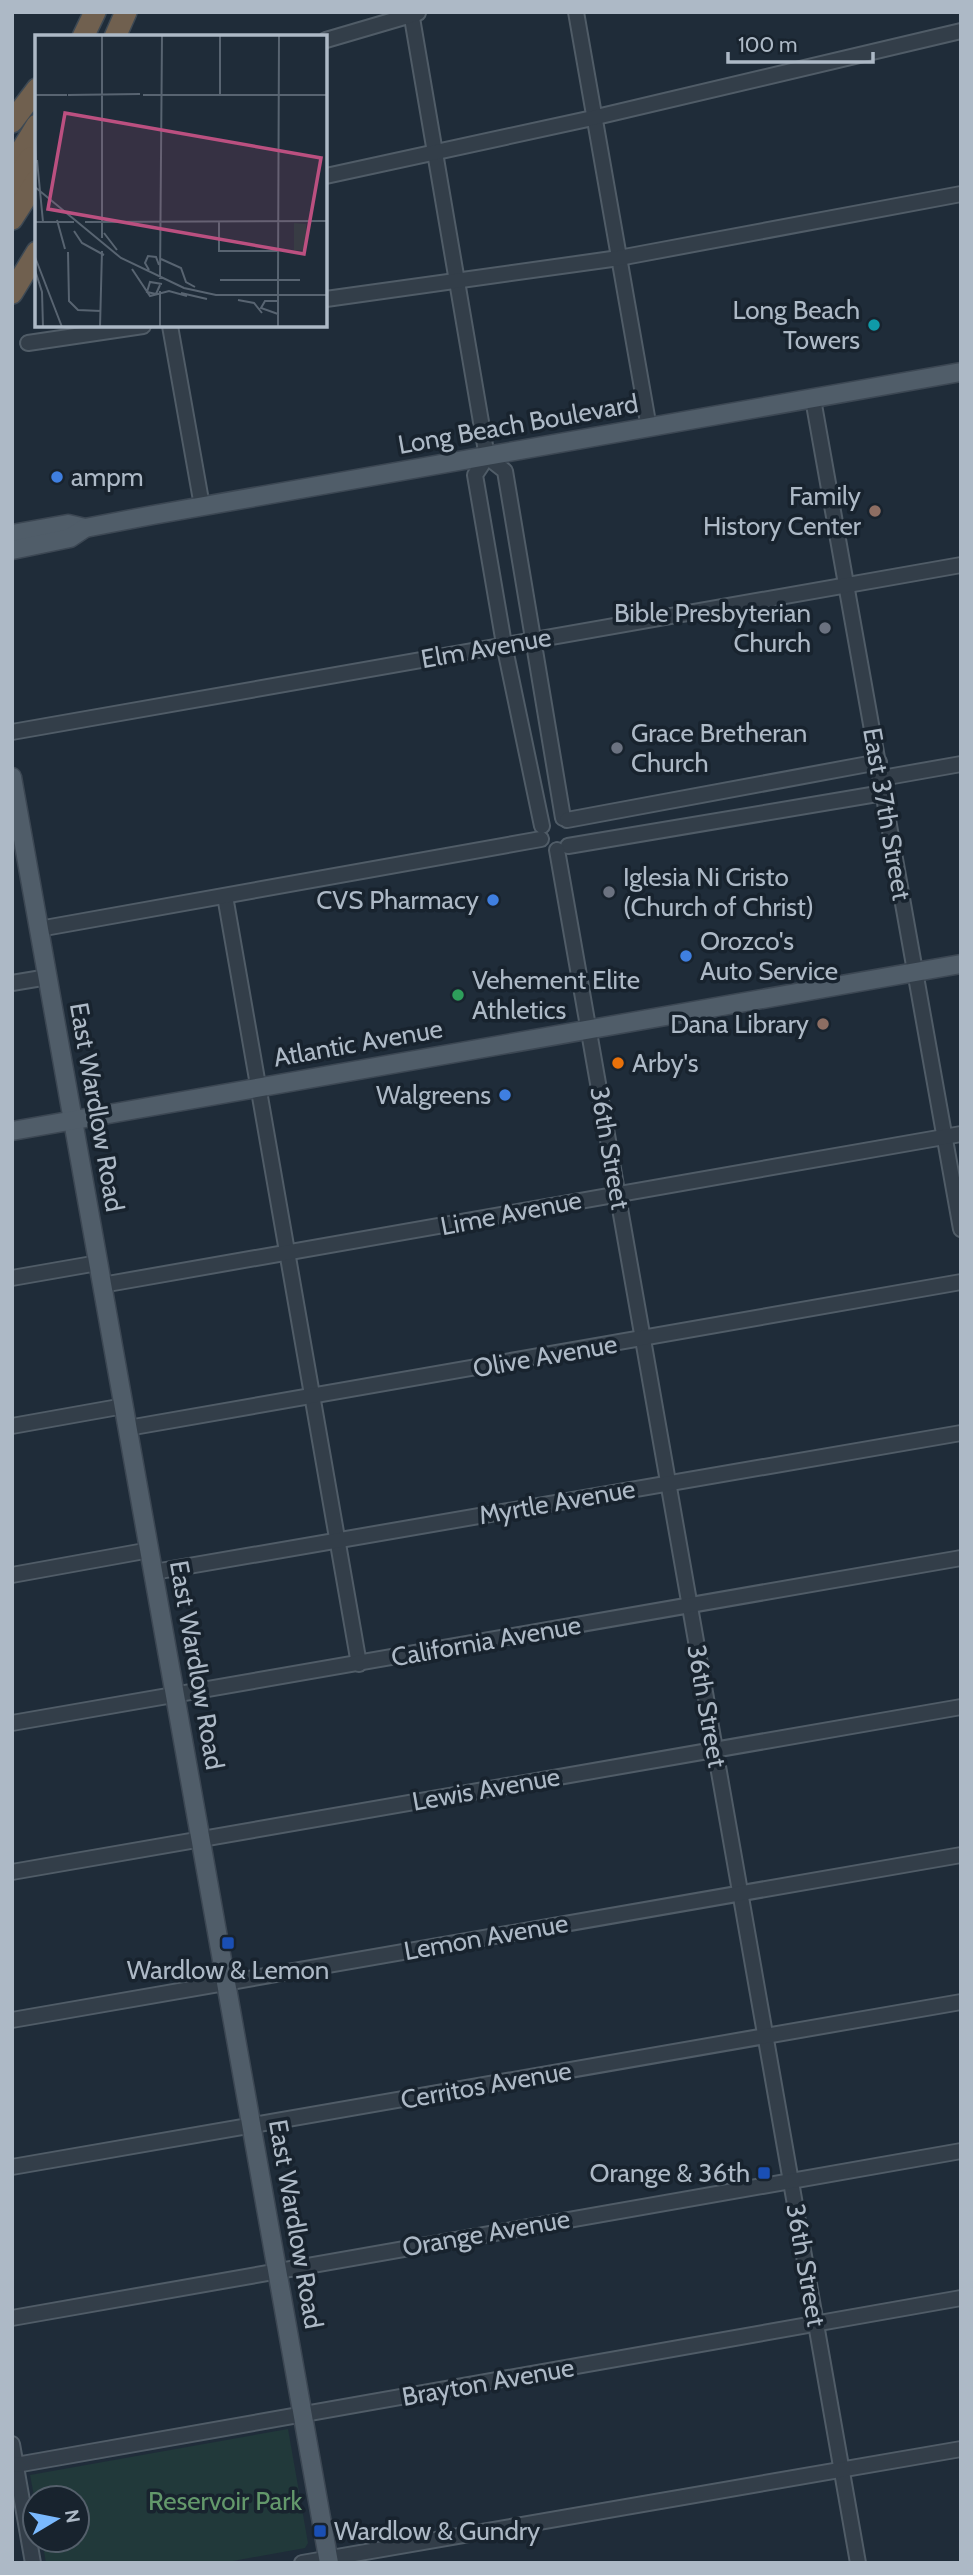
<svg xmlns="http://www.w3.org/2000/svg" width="973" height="2575" font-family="Cabin,sans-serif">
<rect width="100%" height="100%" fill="#1f2c39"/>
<polygon fill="#21393a" points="288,2429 308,2543 305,2548 222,2563 46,2563 42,2540 77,2540 77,2498 35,2498 35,2501 30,2475"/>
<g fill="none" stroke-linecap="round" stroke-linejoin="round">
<g stroke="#505c67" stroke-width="18">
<g id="minor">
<polyline points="411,12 487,457 505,471 563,818"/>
<polyline points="576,12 649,428"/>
<polyline points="326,40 418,13"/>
<polyline points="326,176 588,119 961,31"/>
<polyline points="326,299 619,258 961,194"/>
<polyline points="170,326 202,506"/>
<polyline points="28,343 143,326"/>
<polyline points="813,399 961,1229"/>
<polyline points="487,457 475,475 504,644 542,826"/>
<polyline points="12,732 961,565"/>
<polyline points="882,778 961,764"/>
<polyline points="567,820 879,762"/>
<polyline points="568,846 883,793"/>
<polyline points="557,850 858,2563"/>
<polyline points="225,896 359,1664"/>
<polyline points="39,929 541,839"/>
<polyline points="12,983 48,977"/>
<polyline points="12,1278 98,1263"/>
<polyline points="102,1285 961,1134"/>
<polyline points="12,1426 124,1406"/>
<polyline points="128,1428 961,1282"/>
<polyline points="154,1572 961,1433"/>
<polyline points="12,1575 150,1550"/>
<polyline points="12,1723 961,1558"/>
<polyline points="12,1872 961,1707"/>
<polyline points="12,2020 961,1855"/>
<polyline points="12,2167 961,2002"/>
<polyline points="12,2318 961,2151"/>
<polyline points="12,2444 33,2563"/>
<polyline points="16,2465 961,2298"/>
<polyline points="302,2563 961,2449"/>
</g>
</g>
<g stroke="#3c4753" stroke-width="21">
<g id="major">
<polyline points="12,534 68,524 85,528"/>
<polyline points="12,550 70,538 85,528 153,515 961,372"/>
<polyline points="12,777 329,2563"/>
<polyline points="12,1131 961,964"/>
</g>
</g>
<g stroke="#3d4954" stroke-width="24">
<g id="highway">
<polyline points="83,37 95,12"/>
<polyline points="115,37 126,12"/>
<polyline points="12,122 37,89"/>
<polyline points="12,166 37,125"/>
<polyline points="12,187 30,158"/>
<polyline points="12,219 37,180"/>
<polyline points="12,293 37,252"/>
</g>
</g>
<use href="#minor" stroke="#333e49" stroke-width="14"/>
<use href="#major" stroke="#505d69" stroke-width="18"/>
<use href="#highway" stroke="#70604f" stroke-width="21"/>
</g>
<circle fill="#0f9aa8" stroke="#18232e" stroke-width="2.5" cx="874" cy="325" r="7"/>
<g fill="#3f7fe0" stroke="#18232e" stroke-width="2.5">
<circle cx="57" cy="477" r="7"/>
<circle cx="493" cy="900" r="7"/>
<circle cx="686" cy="956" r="7"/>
<circle cx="505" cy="1095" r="7"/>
</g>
<g fill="#8d6e63" stroke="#18232e" stroke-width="2.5">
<circle cx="875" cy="511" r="7"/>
<circle cx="823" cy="1024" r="7"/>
</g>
<g fill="#6b7280" stroke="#18232e" stroke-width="2.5">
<circle cx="825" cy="628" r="7"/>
<circle cx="617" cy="748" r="7"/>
<circle cx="609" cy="892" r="7"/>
</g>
<circle fill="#2e9e5b" stroke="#18232e" stroke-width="2.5" cx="458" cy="995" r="7"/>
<circle fill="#e8710a" stroke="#18232e" stroke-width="2.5" cx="618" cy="1063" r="7"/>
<g fill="#1a4fb4" stroke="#18232e" stroke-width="2.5">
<rect x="221" y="1936" width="14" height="14" rx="3.5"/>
<rect x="757" y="2166" width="14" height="14" rx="3.5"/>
<rect x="313" y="2524" width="14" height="14" rx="3.5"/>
</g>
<g text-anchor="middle" stroke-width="7" stroke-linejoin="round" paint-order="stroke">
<g font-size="26" fill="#adb9c6" stroke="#18232e" text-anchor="end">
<text x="860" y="319">Long Beach<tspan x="860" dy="30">Towers</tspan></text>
<text x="71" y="486" text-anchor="start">ampm</text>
<text x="861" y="505">Family<tspan x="861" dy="30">History Center</tspan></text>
<text x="811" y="622">Bible Presbyterian<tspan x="811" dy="30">Church</tspan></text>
<text x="631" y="742" text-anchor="start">Grace Bretheran<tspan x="631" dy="30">Church</tspan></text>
<text x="623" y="886" text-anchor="start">Iglesia Ni Cristo<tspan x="623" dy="30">(Church of Christ)</tspan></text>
<text x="479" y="909">CVS Pharmacy</text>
<text x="700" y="950" text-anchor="start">Orozco's<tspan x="700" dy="30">Auto Service</tspan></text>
<text x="472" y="989" text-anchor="start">Vehement Elite<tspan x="472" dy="30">Athletics</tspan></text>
<text x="809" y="1033">Dana Library</text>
<text x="632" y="1072" text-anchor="start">Arby's</text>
<text x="491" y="1104">Walgreens</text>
<text x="228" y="1979" text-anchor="middle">Wardlow &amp; Lemon</text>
<text x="750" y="2182">Orange &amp; 36th</text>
<text x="334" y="2540" text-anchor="start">Wardlow &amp; Gundry</text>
</g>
<g font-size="26" fill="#adb9c6" stroke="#18232e">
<text transform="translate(518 424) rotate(-10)" y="9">Long Beach Boulevard</text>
<text transform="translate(486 648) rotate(-10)" y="9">Elm Avenue</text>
<text transform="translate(887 814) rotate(80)" y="9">East 37th Street</text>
<text transform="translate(358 1043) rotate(-10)" y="9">Atlantic Avenue</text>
<text transform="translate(97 1107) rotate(80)" y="9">East Wardlow Road</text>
<text transform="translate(610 1148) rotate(80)" y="9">36th Street</text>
<text transform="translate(511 1213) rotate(-11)" y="9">Lime Avenue</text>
<text transform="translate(545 1356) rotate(-10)" y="9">Olive Avenue</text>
<text transform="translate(557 1502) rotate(-10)" y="9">Myrtle Avenue</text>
<text transform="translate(486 1641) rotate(-10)" y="9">California Avenue</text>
<text transform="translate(197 1665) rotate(80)" y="9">East Wardlow Road</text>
<text transform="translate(707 1706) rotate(80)" y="9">36th Street</text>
<text transform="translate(486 1789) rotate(-10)" y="9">Lewis Avenue</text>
<text transform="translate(486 1937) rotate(-10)" y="9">Lemon Avenue</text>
<text transform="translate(486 2085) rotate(-10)" y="9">Cerritos Avenue</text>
<text transform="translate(296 2224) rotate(80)" y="9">East Wardlow Road</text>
<text transform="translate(486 2233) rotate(-10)" y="9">Orange Avenue</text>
<text transform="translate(806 2265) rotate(80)" y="9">36th Street</text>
<text transform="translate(488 2382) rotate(-10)" y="9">Brayton Avenue</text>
</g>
<g font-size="26" fill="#63986b" stroke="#18232e">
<text x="225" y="2510">Reservoir Park</text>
</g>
</g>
<g transform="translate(35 35)">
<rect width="292" height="292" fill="#1f2c39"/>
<path d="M259,188L271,189V215H259Z" fill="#21393a"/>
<path fill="none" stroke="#586471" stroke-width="2" d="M0,60H32M33,60L105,59M108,60H293M185,60V1M0,107L1,128M2,125L8,187M0,152L86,223L149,253L181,260H293M22,185L30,214M0,187H39M50,187L293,186M184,187V216H243M39,196L47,208L69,220M69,198L82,215M67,203V1M33,217L34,266L43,275L66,276M0,222L27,292M126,224L146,233L151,247L160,252M97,234L115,261L134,256L152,261M0,235L7,257L8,292M114,235L110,228L113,221L121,222L124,230M125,244L127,1M185,245H243L244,1M125,250L121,259L112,257L115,247L127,249M125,256V292M146,258L172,264M203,265L219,268L227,278M242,266H230L226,273L243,279M65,292L67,216M243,292V245H265"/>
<path fill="#bb5080" fill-opacity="0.15" stroke="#bb5080" stroke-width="3.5" d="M30,78L286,123L269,219L13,174Z"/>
<rect width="292" height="292" fill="none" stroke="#adb9c6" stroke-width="3.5"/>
</g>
<rect width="973" height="2575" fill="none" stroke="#adb9c6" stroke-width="28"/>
<g transform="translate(56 2519) rotate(80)"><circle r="33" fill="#18232e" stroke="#545f6b" stroke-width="2"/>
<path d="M0-5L12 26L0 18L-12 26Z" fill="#7ab9fe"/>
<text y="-10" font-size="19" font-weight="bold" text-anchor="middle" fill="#adb9c6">N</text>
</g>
<path d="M728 52v10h145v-10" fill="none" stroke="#adb9c6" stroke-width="3.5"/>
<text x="738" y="52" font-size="21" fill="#adb9c6" stroke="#18232e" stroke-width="5" paint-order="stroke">100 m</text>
</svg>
